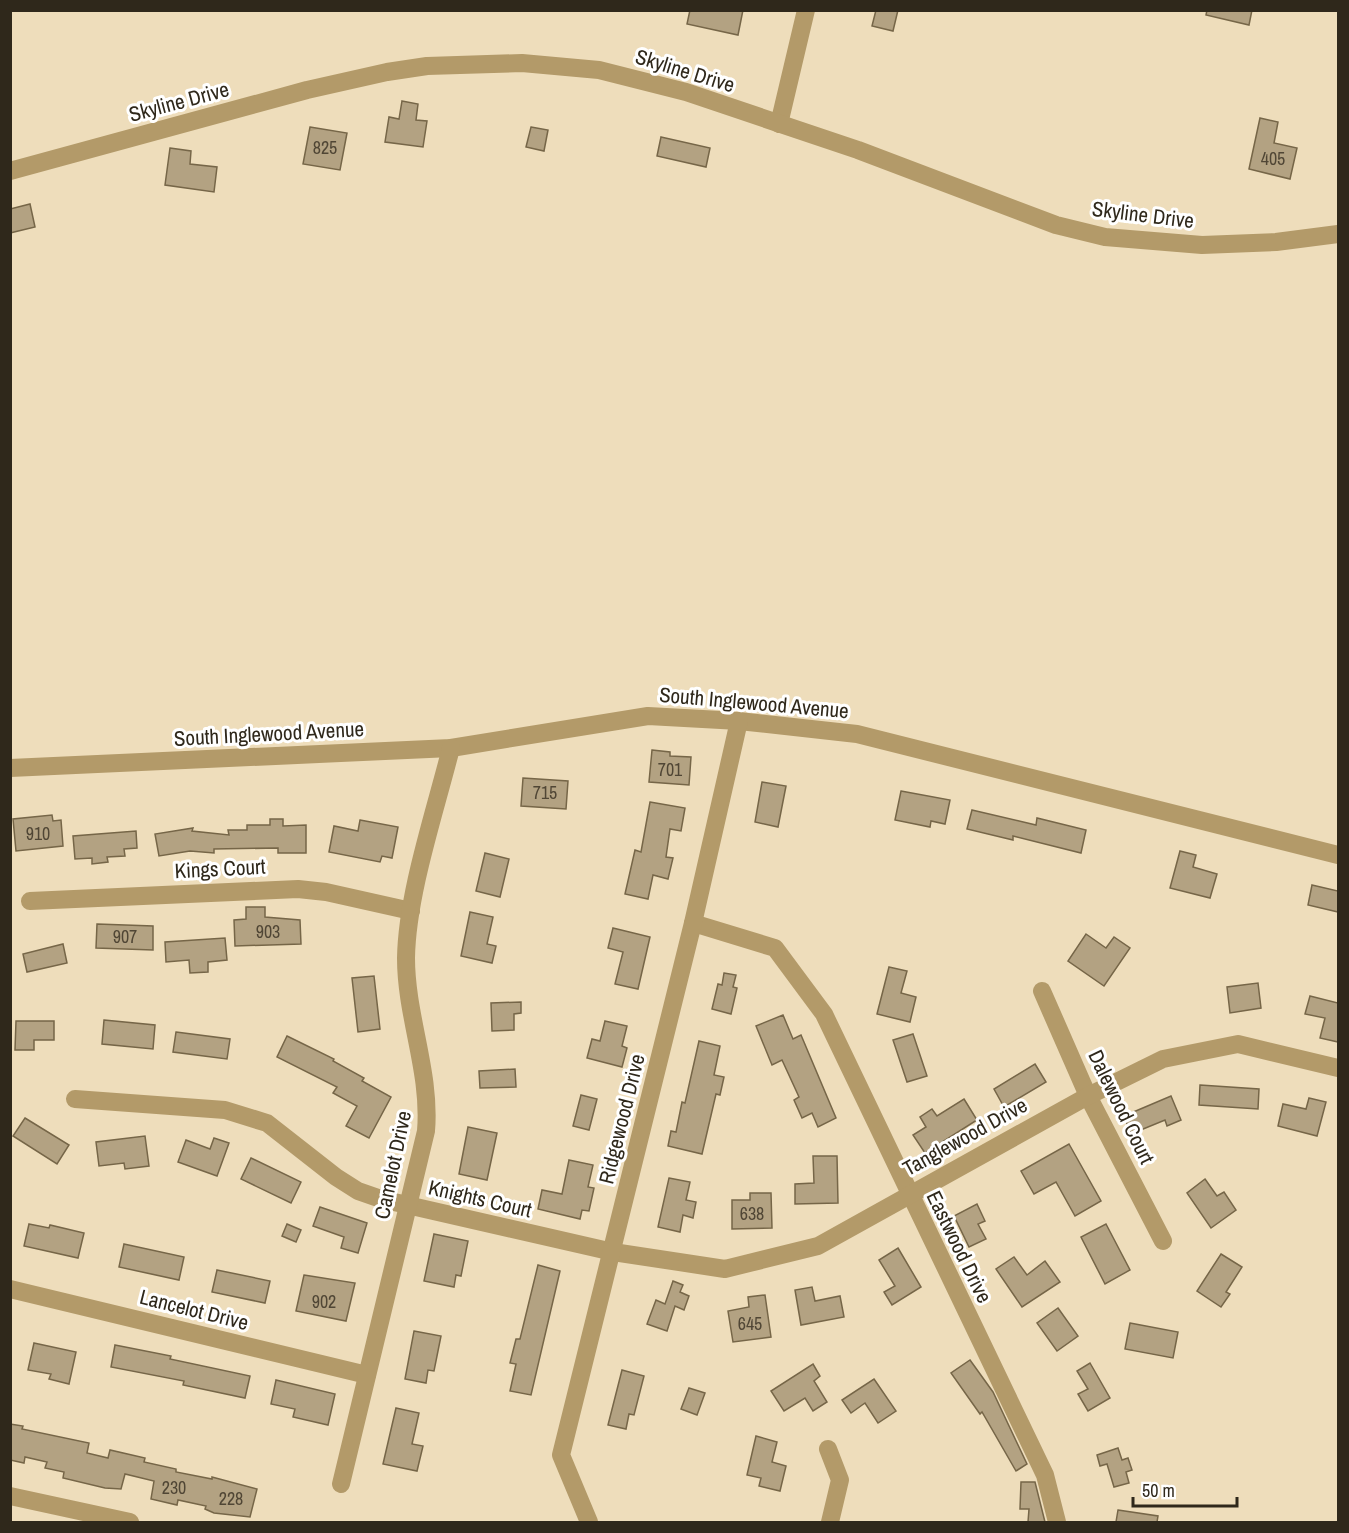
<svg xmlns="http://www.w3.org/2000/svg" width="1349" height="1533" font-family="'Archivo Narrow',sans-serif">
<rect width="100%" height="100%" fill="#edb"/>
<g fill="#b3a282" stroke="#766648" stroke-width="1.5">
<polygon points="690,10 743,10 738,35 687,24"/>
<polygon points="876,10 898,10 893,31 872,26"/>
<polygon points="1207,10 1252,10 1249,25 1206,15"/>
<polygon points="402,101 418,104 416,120 427,121 423,147 385,142 389,117 399,119"/>
<polygon points="1260,118 1278,122 1274,143 1297,148 1290,179 1249,169"/>
<polygon points="310,127 347,133 340,170 303,164"/>
<polygon points="531,127 548,130 544,151 526,147"/>
<polygon points="661,137 710,148 706,167 657,156"/>
<polygon points="170,148 191,151 190,164 217,167 214,192 165,185"/>
<polygon points="30,204 35,227 10,233 10,209"/>
<polygon points="652,750 670,752 670,756 691,757 689,785 649,782"/>
<polygon points="523,778 568,781 566,809 521,806"/>
<polygon points="762,782 786,786 778,827 755,822"/>
<polygon points="901,791 950,800 945,824 931,821 930,827 895,820"/>
<polygon points="650,802 685,808 681,831 670,829 666,857 673,858 668,879 653,875 648,899 625,894 635,850 641,852"/>
<polygon points="972,810 1036,825 1037,818 1086,830 1081,853 1013,836 1013,840 967,829"/>
<polygon points="52,815 53,821 61,820 63,846 16,851 13,819"/>
<polygon points="270,819 283,819 283,826 306,825 306,853 278,853 278,848 214,849 214,853 190,851 159,856 155,834 193,828 192,831 229,835 228,830 247,830 247,825 270,825"/>
<polygon points="360,820 398,827 392,858 382,856 380,862 329,852 334,826 358,831"/>
<polygon points="136,831 137,848 124,849 125,856 107,857 108,862 92,864 92,858 75,859 73,836"/>
<polygon points="1180,851 1196,855 1193,867 1217,874 1210,898 1170,888"/>
<polygon points="485,853 509,859 500,897 476,891"/>
<polygon points="1312,885 1338,891 1338,912 1308,905"/>
<polygon points="246,907 265,907 265,917 300,920 301,944 235,946 234,920 246,919"/>
<polygon points="470,912 493,917 487,944 496,946 492,963 461,956"/>
<polygon points="97,924 153,926 153,950 96,948"/>
<polygon points="613,928 650,937 638,989 615,984 623,952 608,948"/>
<polygon points="1086,934 1106,948 1114,937 1130,948 1104,986 1068,961"/>
<polygon points="225,938 227,960 208,962 208,972 190,973 189,960 166,962 165,942"/>
<polygon points="63,944 67,963 27,972 23,954"/>
<polygon points="889,967 907,971 901,993 916,997 910,1022 877,1014"/>
<polygon points="724,973 736,975 733,987 737,988 731,1014 712,1009 718,984 722,985"/>
<polygon points="374,976 380,1029 358,1032 352,978"/>
<polygon points="1258,983 1261,1008 1230,1013 1227,987"/>
<polygon points="1310,996 1338,1003 1338,1042 1320,1038 1325,1018 1305,1014"/>
<polygon points="521,1002 521,1013 514,1014 514,1030 492,1031 491,1003"/>
<polygon points="783,1015 793,1039 801,1035 836,1118 818,1127 812,1113 802,1118 794,1100 799,1097 782,1060 772,1065 756,1026"/>
<polygon points="104,1020 155,1025 153,1049 102,1044"/>
<polygon points="16,1021 54,1021 54,1040 34,1040 34,1050 15,1050"/>
<polygon points="605,1021 627,1026 622,1046 627,1048 622,1067 587,1058 592,1039 600,1041"/>
<polygon points="176,1032 230,1039 227,1059 173,1052"/>
<polygon points="913,1034 927,1076 907,1082 893,1040"/>
<polygon points="287,1036 334,1059 333,1061 364,1078 362,1081 391,1097 369,1138 346,1126 357,1106 333,1093 337,1087 277,1057"/>
<polygon points="699,1041 720,1046 714,1075 724,1077 720,1095 716,1094 702,1154 668,1146 671,1131 676,1132 682,1102 685,1103"/>
<polygon points="1035,1064 1046,1082 1004,1107 994,1089"/>
<polygon points="515,1069 516,1087 480,1088 479,1071"/>
<polygon points="1200,1085 1259,1089 1258,1109 1199,1105"/>
<polygon points="581,1095 597,1099 589,1130 573,1126"/>
<polygon points="1171,1096 1181,1120 1167,1126 1165,1120 1131,1134 1124,1116"/>
<polygon points="1309,1098 1326,1102 1317,1136 1278,1126 1283,1104 1306,1109"/>
<polygon points="964,1099 977,1120 925,1153 913,1135 926,1127 920,1117 932,1109 937,1116"/>
<polygon points="25,1118 69,1145 57,1164 13,1136"/>
<polygon points="468,1127 497,1133 487,1180 459,1174"/>
<polygon points="145,1136 149,1166 125,1169 124,1163 99,1166 96,1142"/>
<polygon points="214,1138 229,1143 217,1176 178,1162 186,1140 210,1149"/>
<polygon points="1069,1144 1101,1201 1075,1216 1056,1182 1034,1194 1021,1171"/>
<polygon points="813,1156 837,1156 838,1203 795,1204 795,1184 814,1183"/>
<polygon points="251,1158 301,1182 291,1203 241,1179"/>
<polygon points="569,1160 593,1165 588,1187 594,1188 589,1211 582,1210 580,1219 538,1209 542,1190 562,1194"/>
<polygon points="669,1178 690,1182 686,1200 696,1202 693,1218 683,1215 680,1232 658,1227"/>
<polygon points="1205,1179 1217,1196 1224,1192 1236,1210 1211,1228 1187,1193"/>
<polygon points="750,1193 771,1193 772,1228 732,1229 732,1200 750,1200"/>
<polygon points="977,1204 985,1221 978,1224 986,1239 969,1247 954,1216"/>
<polygon points="320,1207 367,1223 358,1253 341,1248 344,1237 313,1226"/>
<polygon points="29,1224 49,1228 50,1225 84,1233 78,1258 24,1246"/>
<polygon points="287,1224 301,1230 296,1242 282,1236"/>
<polygon points="1106,1224 1130,1270 1105,1284 1081,1237"/>
<polygon points="434,1234 468,1241 461,1276 456,1275 454,1287 424,1281"/>
<polygon points="124,1244 184,1257 179,1280 119,1267"/>
<polygon points="898,1248 921,1287 892,1305 884,1292 895,1286 879,1260"/>
<polygon points="1221,1254 1242,1267 1226,1292 1230,1294 1221,1307 1197,1291"/>
<polygon points="1014,1257 1027,1275 1045,1261 1060,1282 1022,1307 996,1269"/>
<polygon points="538,1265 560,1271 531,1395 510,1391 516,1364 510,1363 516,1339 520,1339"/>
<polygon points="217,1270 270,1281 265,1303 212,1292"/>
<polygon points="304,1275 355,1283 346,1321 296,1311"/>
<polygon points="673,1281 683,1285 680,1292 689,1296 684,1310 675,1306 667,1331 647,1324 656,1300 665,1304"/>
<polygon points="812,1287 815,1301 840,1296 844,1317 801,1325 795,1290"/>
<polygon points="765,1295 771,1337 733,1342 728,1311 749,1307 748,1297"/>
<polygon points="1058,1308 1078,1336 1057,1351 1037,1323"/>
<polygon points="1130,1323 1178,1332 1173,1358 1125,1349"/>
<polygon points="414,1331 441,1336 434,1371 428,1370 426,1383 405,1379"/>
<polygon points="34,1343 76,1352 69,1384 49,1379 51,1374 28,1370"/>
<polygon points="115,1345 171,1356 170,1359 250,1376 245,1398 183,1385 184,1381 111,1367"/>
<polygon points="970,1360 993,1392 1027,1464 1016,1471 982,1412 980,1414 951,1373"/>
<polygon points="1090,1363 1110,1398 1088,1411 1078,1394 1088,1389 1077,1371"/>
<polygon points="813,1364 820,1376 814,1381 827,1402 813,1411 805,1398 784,1411 771,1391"/>
<polygon points="622,1370 644,1376 634,1415 629,1414 626,1429 608,1425"/>
<polygon points="874,1379 896,1411 878,1423 865,1403 851,1413 842,1400"/>
<polygon points="276,1380 335,1394 328,1425 293,1417 295,1409 271,1404"/>
<polygon points="689,1388 705,1393 697,1415 681,1409"/>
<polygon points="396,1408 419,1413 412,1444 423,1446 417,1471 383,1464"/>
<polygon points="10,1424 23,1426 22,1429 89,1443 87,1453 108,1458 110,1450 145,1458 144,1462 176,1469 176,1472 212,1479 212,1477 257,1489 250,1517 214,1513 205,1509 206,1506 178,1500 177,1505 151,1499 154,1481 125,1474 121,1489 105,1488 63,1478 64,1472 45,1468 47,1462 25,1457 24,1463 10,1460"/>
<polygon points="756,1436 777,1442 772,1462 786,1466 780,1491 759,1486 761,1478 747,1475"/>
<polygon points="1118,1448 1122,1460 1128,1458 1132,1470 1126,1472 1129,1483 1114,1487 1107,1464 1100,1466 1097,1455"/>
<polygon points="1021,1482 1035,1482 1045,1522 1028,1522 1029,1509 1020,1509"/>
<polygon points="1118,1510 1158,1516 1157,1522 1116,1522"/>
</g>
<g fill="none" stroke-linecap="round" stroke-linejoin="round">
<g stroke="#b39a69" stroke-width="18">
<polyline points="779,124 806,10"/>
<polyline points="10,171 307,90 387,72 427,66 522,63 599,70 686,92 858,150 1056,225 1105,237 1202,245 1276,242 1338,234"/>
<polyline points="10,768 451,748 648,716 739,721 857,734 1338,855"/>
<polyline points="30,901 298,889 326,892 411,911"/>
<polyline points="693,923 775,948 824,1014 1045,1475 1057,1522"/>
<polyline points="1042,991 1088,1096 1163,1241"/>
<polyline points="75,1099 225,1110 267,1123 336,1177 358,1191 381,1199 613,1252 725,1269 818,1246 1088,1096 1163,1059 1238,1044 1338,1068"/>
<polyline points="10,1289 367,1375"/>
<polyline points="828,1449 840,1480 830,1522"/>
<path d="M341,1484L426,1131C431,1072 406,1017 406,958C407,894 435,812 451,748"/>
<polyline points="10,1496 130,1522"/>
<polyline points="589,1522 561,1455 693,923 739,721"/>
</g>
</g>
<g text-anchor="middle" stroke-width="6" stroke-linejoin="round" paint-order="stroke">
<g font-size="18" fill="#504635">
<text x="325" y="154">825</text>
<text x="1273" y="165">405</text>
<text x="670" y="776">701</text>
<text x="545" y="799">715</text>
<text x="38" y="840">910</text>
<text x="268" y="938">903</text>
<text x="125" y="943">907</text>
<text x="752" y="1220">638</text>
<text x="324" y="1308">902</text>
<text x="750" y="1330">645</text>
<text x="174" y="1494">230</text>
<text x="231" y="1505">228</text>
</g>
<g font-size="21" fill="#2f281b" stroke="#fff">
<text transform="translate(685 71) rotate(17)" y="7">Skyline Drive</text>
<text transform="translate(179 102) rotate(-15)" y="7">Skyline Drive</text>
<text transform="translate(1143 215) rotate(7)" y="7">Skyline Drive</text>
<text transform="translate(754 703) rotate(5)" y="7">South Inglewood Avenue</text>
<text transform="translate(269 734) rotate(-3)" y="7">South Inglewood Avenue</text>
<text transform="translate(220 869) rotate(-3)" y="7">Kings Court</text>
<text transform="translate(1121 1107) rotate(64)" y="7">Dalewood Court</text>
<text transform="translate(622 1119) rotate(-76)" y="7">Ridgewood Drive</text>
<text transform="translate(965 1137) rotate(-29)" y="7">Tanglewood Drive</text>
<text transform="translate(393 1165) rotate(-78)" y="7">Camelot Drive</text>
<text transform="translate(480 1199) rotate(13)" y="7">Knights Court</text>
<text transform="translate(959 1247) rotate(64)" y="7">Eastwood Drive</text>
<text transform="translate(194 1310) rotate(14)" y="7">Lancelot Drive</text>
</g>
</g>
<rect width="1349" height="1533" fill="none" stroke="#2f281b" stroke-width="24"/>
<path d="M1133 1497v9h104v-9" fill="none" stroke="#2f281b" stroke-width="3"/>
<text x="1142" y="1497" font-size="18" fill="#2f281b" stroke="#ffffff" stroke-width="4.5" paint-order="stroke">50 m</text>
</svg>
